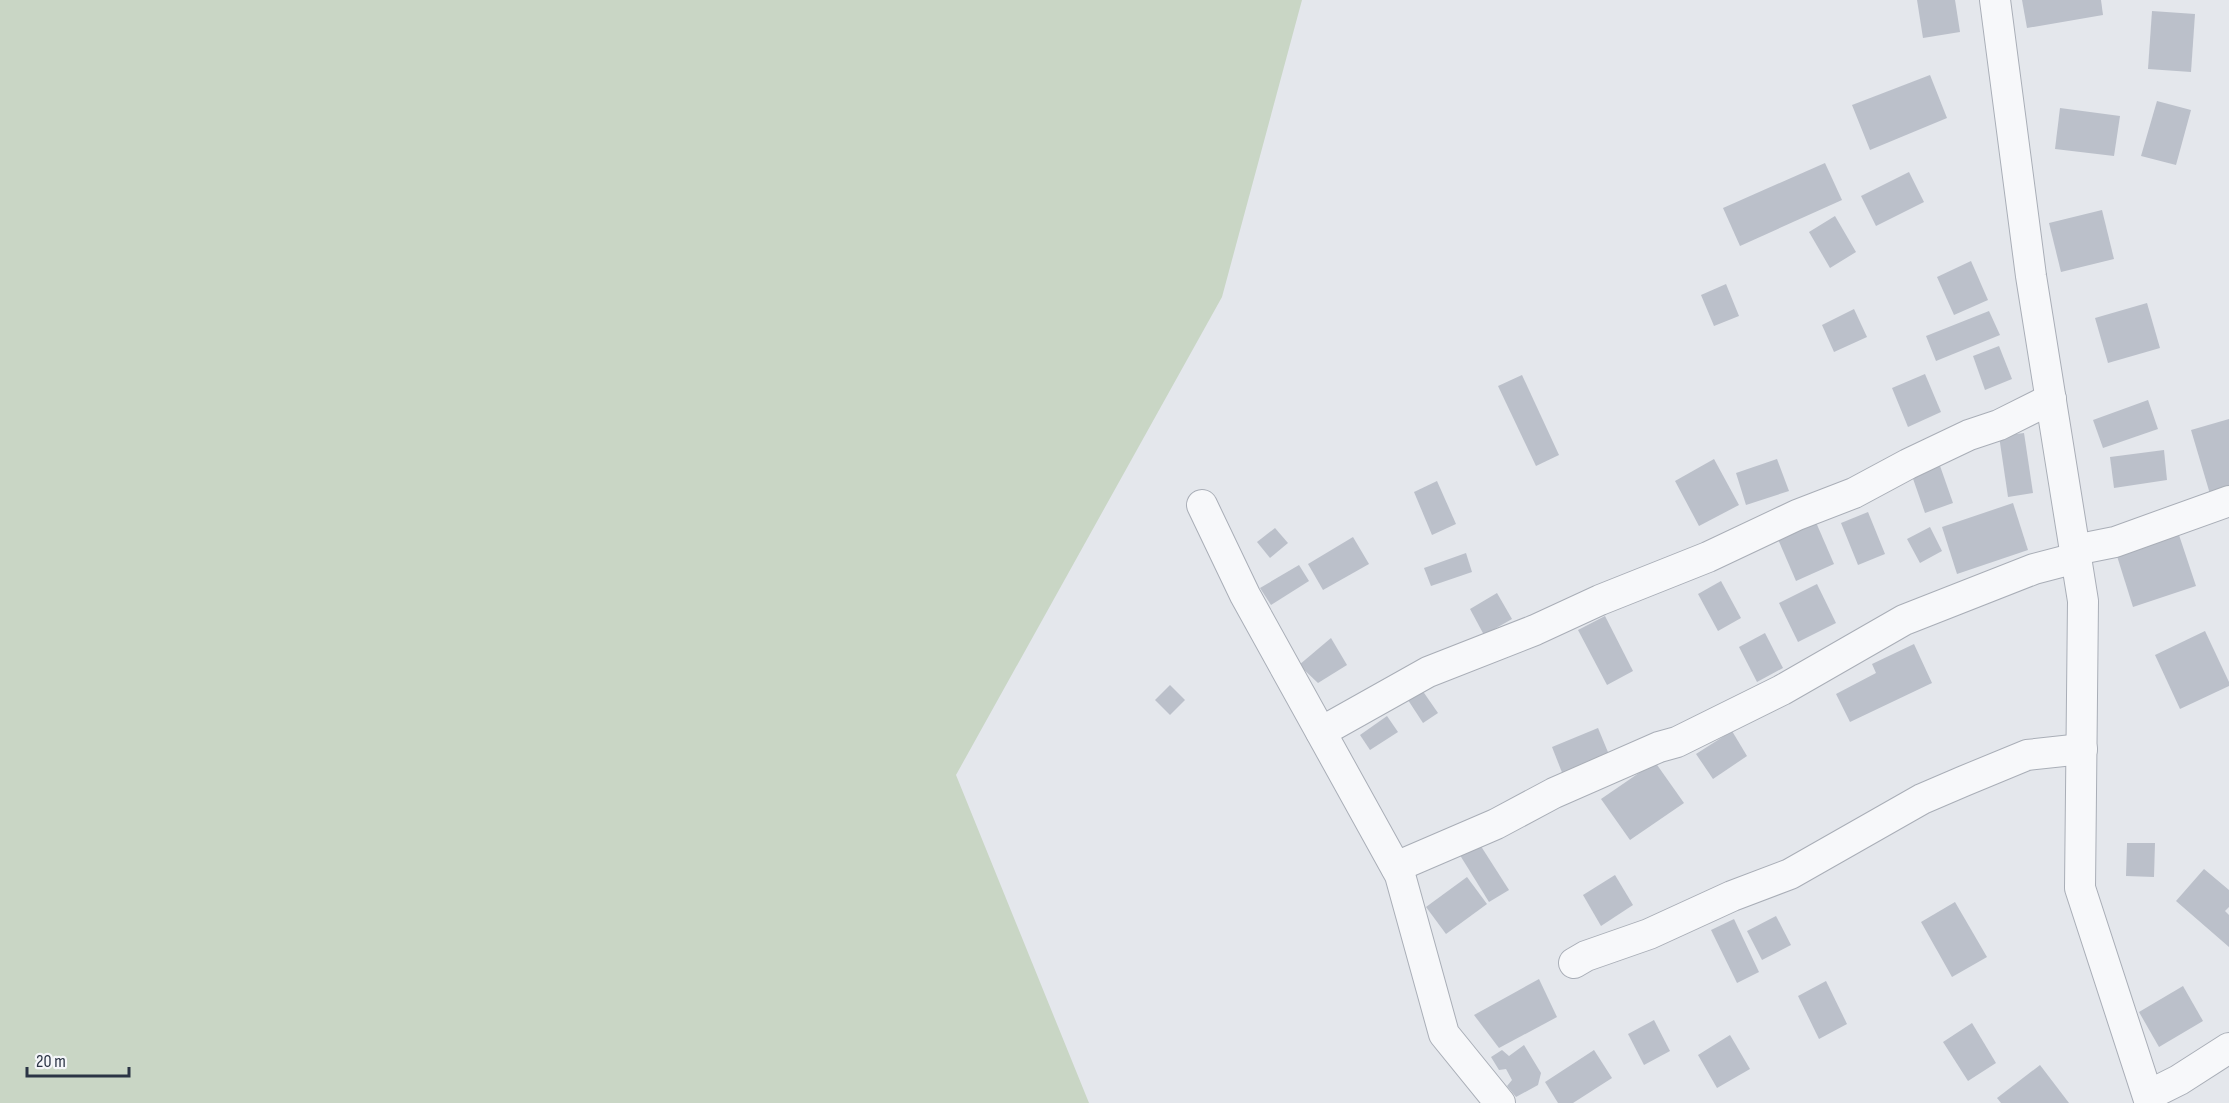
<svg xmlns="http://www.w3.org/2000/svg" width="2229" height="1103" font-family="'Sofia Sans Condensed',sans-serif">
<rect width="100%" height="100%" fill="#e4e7ec"/>
<polygon fill="#c9d6c5" points="0,0 1302,0 1222,297 956,775 1089,1103 0,1103"/>
<g fill="#bbc0ca">
<polygon points="1917,0 1955,0 1960,32 1923,38"/>
<polygon points="2022,0 2101,0 2103,15 2027,28"/>
<polygon points="2152,11 2195,14 2191,72 2148,69"/>
<polygon points="1930,75 1947,118 1870,150 1852,105"/>
<polygon points="2157,101 2191,110 2176,165 2141,156"/>
<polygon points="2060,108 2120,116 2114,156 2055,149"/>
<polygon points="1825,163 1842,200 1740,246 1723,208"/>
<polygon points="1909,172 1924,202 1876,226 1861,196"/>
<polygon points="2102,210 2114,259 2061,272 2049,223"/>
<polygon points="1835,216 1856,252 1830,268 1809,232"/>
<polygon points="1971,261 1988,300 1954,315 1937,277"/>
<polygon points="1726,284 1739,316 1714,326 1701,295"/>
<polygon points="2147,303 2160,348 2108,363 2095,318"/>
<polygon points="1854,309 1867,337 1834,352 1822,325"/>
<polygon points="1989,311 2000,335 1936,361 1926,336"/>
<polygon points="1999,346 2012,379 1985,390 1973,356"/>
<polygon points="1925,374 1941,412 1908,427 1892,388"/>
<polygon points="1522,375 1559,455 1536,466 1498,386"/>
<polygon points="2148,400 2158,429 2103,448 2093,420"/>
<polygon points="2229,419 2229,488 2210,494 2191,430"/>
<polygon points="2024,433 2033,493 2008,497 1999,436"/>
<polygon points="2164,450 2167,480 2114,488 2110,457"/>
<polygon points="1714,459 1739,505 1699,526 1675,481"/>
<polygon points="1777,459 1789,491 1746,505 1736,473"/>
<polygon points="1939,463 1953,503 1925,513 1911,473"/>
<polygon points="1437,481 1456,524 1432,535 1414,492"/>
<polygon points="2013,503 2028,550 1957,574 1942,527"/>
<polygon points="1868,512 1885,554 1858,565 1841,523"/>
<polygon points="1815,520 1834,564 1796,581 1777,537"/>
<polygon points="1930,527 1942,551 1920,563 1907,539"/>
<polygon points="1275,528 1288,543 1270,558 1257,542"/>
<polygon points="2179,535 2196,586 2133,607 2117,556"/>
<polygon points="1353,537 1369,564 1323,590 1308,564"/>
<polygon points="1466,553 1472,572 1431,586 1424,568"/>
<polygon points="1299,565 1309,581 1271,605 1260,588"/>
<polygon points="1721,581 1741,618 1718,631 1698,594"/>
<polygon points="1817,584 1836,623 1798,642 1779,603"/>
<polygon points="1497,593 1512,619 1484,635 1470,609"/>
<polygon points="1605,616 1633,671 1607,685 1578,630"/>
<polygon points="2205,631 2229,682 2229,686 2180,709 2155,655"/>
<polygon points="1765,633 1783,668 1757,682 1739,647"/>
<polygon points="1331,638 1347,665 1318,683 1299,665"/>
<polygon points="1914,644 1932,683 1850,722 1836,694 1876,673 1872,664"/>
<polygon points="1170,685 1185,700 1170,715 1155,700"/>
<polygon points="1422,690 1438,713 1423,723 1408,700"/>
<polygon points="1387,716 1398,732 1370,750 1360,735"/>
<polygon points="1598,728 1610,757 1563,775 1552,747"/>
<polygon points="1732,731 1747,756 1713,779 1696,754"/>
<polygon points="1655,762 1684,803 1630,840 1601,799"/>
<polygon points="1477,840 1509,890 1489,902 1458,852"/>
<polygon points="2127,843 2155,843 2154,877 2126,876"/>
<polygon points="2204,869 2229,890 2229,907 2225,911 2229,915 2229,947 2176,901"/>
<polygon points="1615,875 1633,905 1601,926 1583,895"/>
<polygon points="1467,877 1487,904 1446,934 1426,907"/>
<polygon points="1955,902 1987,957 1952,977 1921,922"/>
<polygon points="1776,916 1791,945 1762,960 1747,931"/>
<polygon points="1734,919 1759,972 1737,983 1711,930"/>
<polygon points="1539,979 1557,1017 1499,1048 1474,1015"/>
<polygon points="1826,981 1847,1024 1819,1039 1798,996"/>
<polygon points="2183,986 2203,1021 2159,1047 2139,1012"/>
<polygon points="1654,1020 1670,1051 1644,1065 1628,1034"/>
<polygon points="1972,1023 1996,1063 1968,1081 1943,1042"/>
<polygon points="1730,1035 1750,1069 1717,1088 1698,1055"/>
<polygon points="1524,1045 1541,1073 1538,1085 1516,1097 1507,1086 1512,1080 1506,1069 1499,1070 1491,1057 1502,1050 1509,1056"/>
<polygon points="1594,1050 1612,1078 1573,1103 1558,1103 1545,1082"/>
<polygon points="2040,1065 2069,1103 2001,1103 1997,1098"/>
</g>
<g fill="none" stroke-linecap="round" stroke-linejoin="round">
<g stroke="#a9aeb7" stroke-width="32">
<g id="minor">
<polyline points="1995,0 2031,276 2083,601 2080,888 2150,1103"/>
<polyline points="1202,505 1245,595 1400,875 1444,1034 1500,1103"/>
<polyline points="2075,550 2115,542 2229,501"/>
<polyline points="1321,732 1428,672 1535,630 1600,600 1708,557 1797,515 1854,493 1908,464 1969,435 1999,425 2051,399"/>
<polyline points="1396,867 1496,824 1554,793 1659,747 1677,742 1782,690 1904,620 2034,569 2076,558"/>
<polyline points="1574,963 1586,956 1649,934 1732,896 1790,874 1922,799 1964,781 2027,755 2082,749"/>
<polyline points="2149,1095 2179,1080 2229,1048"/>
</g>
</g>
<use href="#minor" stroke="#f7f8fa" stroke-width="30"/>
</g>
<path d="M27 1067v9h102v-9" fill="none" stroke="#2b3445" stroke-width="3"/>
<text x="36" y="1067" font-size="18" fill="#2b3445" stroke="#f4f6f9" stroke-width="4.5" paint-order="stroke">20 m</text>
</svg>
